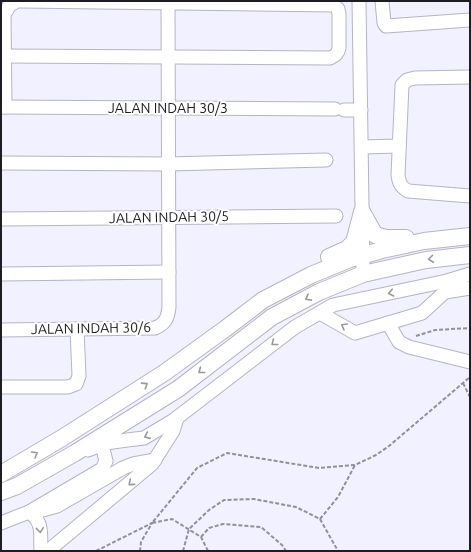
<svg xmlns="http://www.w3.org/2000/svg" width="471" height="552" font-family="Ubuntu,sans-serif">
<rect width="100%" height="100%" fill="#f1f1ff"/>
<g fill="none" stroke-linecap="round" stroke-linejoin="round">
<g stroke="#b4b5c5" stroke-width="15">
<g id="minor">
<polyline points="359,1 363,274"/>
<polyline points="382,1 384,23 386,26 470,20"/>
<path d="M4,56L330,58C335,56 338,54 339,48V14L338,9L334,5L20,1"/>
<path d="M470,77L415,78L407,80L402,85L398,175C399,183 401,187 408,191L470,196"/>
<polyline points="1,107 335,109"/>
<polyline points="5,107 4,15 9,6 17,1"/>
<polyline points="344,110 361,110"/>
<polyline points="362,147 399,146"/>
<polyline points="1,163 168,164 326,160"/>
<polyline points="1,219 336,216"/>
<polyline points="1,274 169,272"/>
<polyline points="445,292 470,288"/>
<polyline points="320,313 355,333 422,313 459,279"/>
<polyline points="388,323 399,342 409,347 470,362"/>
<path d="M1,330L155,328C165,324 168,318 169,307L168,2"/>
<polyline points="1,387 68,387 76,384 79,376 77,329"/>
<polyline points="88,450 106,443 127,440 144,438 174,420 295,327 333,305 447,281 470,274"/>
<polyline points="39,511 57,506 123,468 133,464 155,460"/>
<path d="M29,512C44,522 40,535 41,551"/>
<polyline points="1,523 29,512 102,469 106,461 102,445"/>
<polyline points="48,551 152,464 173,431 177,418"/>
</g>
</g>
<g stroke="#b4b5c5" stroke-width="18">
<g id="major">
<polyline points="362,212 375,235 386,238 406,238"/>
<polyline points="329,257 347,249 354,242 362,212"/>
<polyline points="1,474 62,438 164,373 225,329 263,300 311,275 350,259 382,250 424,241 470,236"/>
<polyline points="1,492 17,486 75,453 178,389 272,317 319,292 363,274 426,260 470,255"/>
</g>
</g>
<g stroke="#91919b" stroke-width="2" stroke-dasharray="4 2" stroke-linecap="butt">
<polyline points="416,336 435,330 470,328"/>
<polyline points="463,383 470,397"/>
<polyline points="320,519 338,497 355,465"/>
<polyline points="201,537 209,528 223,524 261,527 282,545 286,551"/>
<polyline points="96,551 152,523 141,542 140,551"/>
<polyline points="183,551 189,529 209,510 224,500 254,499 296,507 320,519 338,551"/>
<polyline points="208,551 201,537 172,519 152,523 197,468 227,453 319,468 355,465 376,455 389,446 470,377"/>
</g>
<use href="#minor" stroke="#fff" stroke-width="13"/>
<use href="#major" stroke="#fff" stroke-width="16"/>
</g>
<defs><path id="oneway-chevron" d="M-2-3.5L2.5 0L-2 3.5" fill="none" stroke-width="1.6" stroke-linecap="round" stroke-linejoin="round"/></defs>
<g stroke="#99999c">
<use href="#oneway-chevron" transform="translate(431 259) rotate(173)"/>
<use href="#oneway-chevron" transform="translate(391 293) rotate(168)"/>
<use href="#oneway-chevron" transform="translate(308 298) rotate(152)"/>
<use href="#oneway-chevron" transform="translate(344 326) rotate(-150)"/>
<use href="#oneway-chevron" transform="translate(274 343) rotate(142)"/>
<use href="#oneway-chevron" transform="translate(201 371) rotate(142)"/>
<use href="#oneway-chevron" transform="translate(145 385) rotate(-33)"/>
<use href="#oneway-chevron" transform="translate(147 436) rotate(156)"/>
<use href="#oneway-chevron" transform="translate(35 454) rotate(-31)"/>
<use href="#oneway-chevron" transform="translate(131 483) rotate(140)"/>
<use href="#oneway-chevron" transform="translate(40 530) rotate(84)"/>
</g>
<g text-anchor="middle" stroke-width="4" stroke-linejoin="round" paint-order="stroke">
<g font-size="14" fill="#1d1d23" stroke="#fff">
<text x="168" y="113">JALAN INDAH 30/3</text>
<text transform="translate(169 217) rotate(-1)" y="5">JALAN INDAH 30/5</text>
<text transform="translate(91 328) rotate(-1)" y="5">JALAN INDAH 30/6</text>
</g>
</g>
<rect width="471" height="552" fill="none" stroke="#1d1d23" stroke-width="4"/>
</svg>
